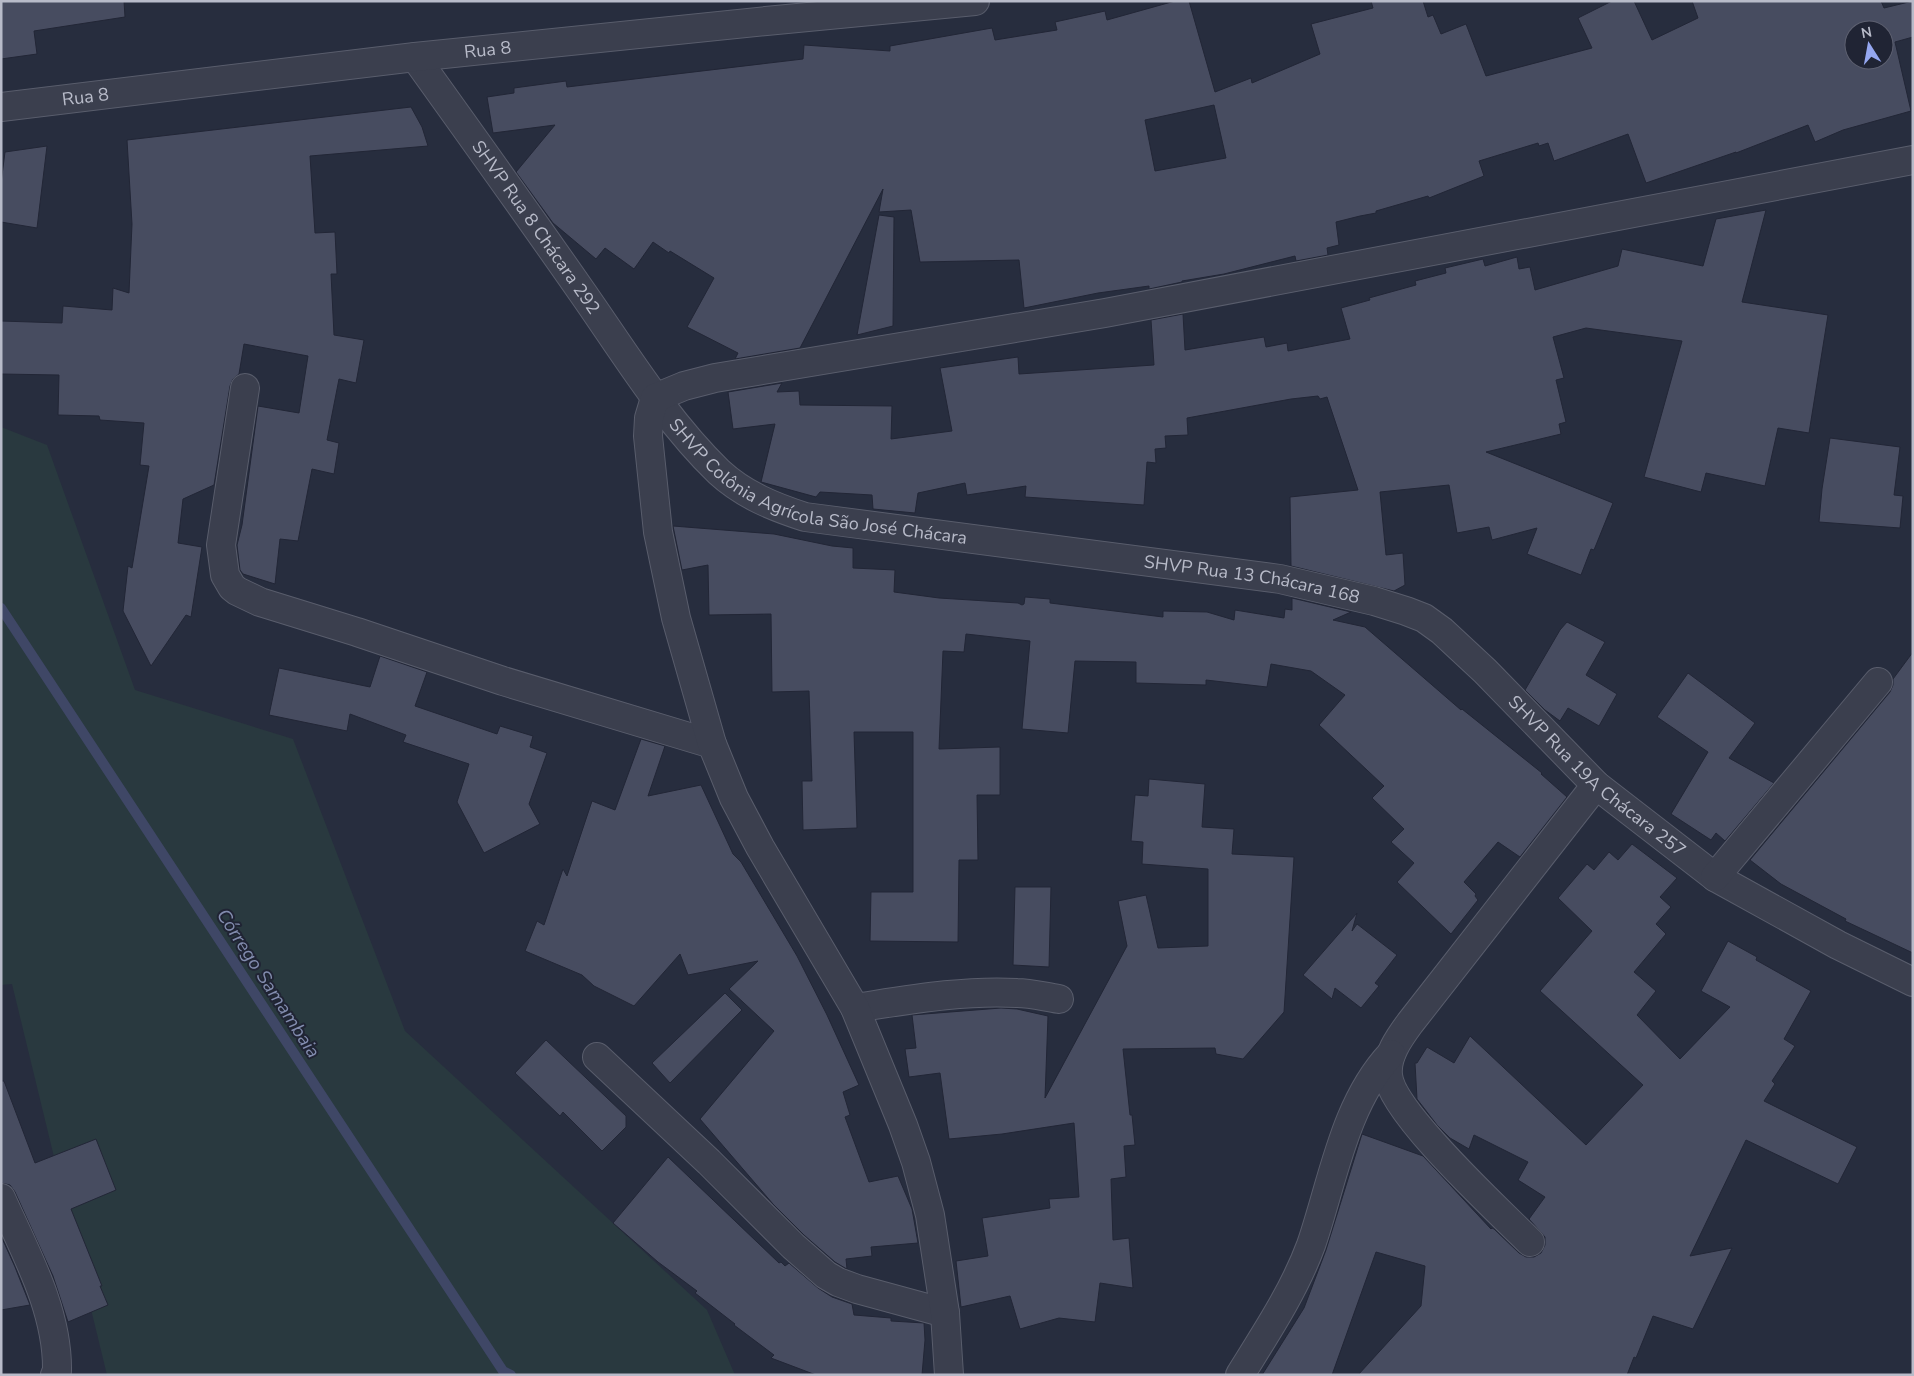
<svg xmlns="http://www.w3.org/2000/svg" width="1914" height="1376" font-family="'Nunito Sans',sans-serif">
<rect width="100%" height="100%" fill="#272d3e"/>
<polygon fill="#29393f" points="1,427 47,445 135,690 293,739 405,1031 707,1310 735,1375 107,1375 12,984 1,985"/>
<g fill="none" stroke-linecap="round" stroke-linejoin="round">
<polyline stroke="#3f4766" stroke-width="10" points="1,608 503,1371 511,1375"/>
</g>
<g fill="#474c60" stroke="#222636" fill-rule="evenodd">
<polygon points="1,1 124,1 125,17 34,31 37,54 1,59"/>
<path d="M1175,1H1189L1215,92L1251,78L1252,83L1320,54L1311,24L1373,8L1371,1H1423L1428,17L1433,15L1441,34L1466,24L1486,76L1592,48L1578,18L1612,1H1634L1652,40L1698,18L1692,1H1881L1884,8L1913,1V37L1895,42L1911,111L1843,130L1815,142L1808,125L1736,153V152L1646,183L1628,134L1554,161L1548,143L1539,146L1538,143L1479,161L1484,176L1429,198L1428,196L1376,211V213L1360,216L1336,222L1339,245L1327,248L1328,255L1296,261L1295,256L1224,274L1182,281V282L1149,289V286L1098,293L1024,308L1019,260L920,262L911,210L879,212L883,189L800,348L735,359L738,353L687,327L714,278L670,251L669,253L653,242L634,269L605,248L596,259L553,223L516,172L555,125L493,133L487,97L514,93V88L566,81L567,87L803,59L804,45L890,51V46L992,28L995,40L1057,30L1055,22L1105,11L1107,20ZM1854,30H1884V60H1854ZM1214,105L1226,158L1155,171L1145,120Z"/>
<polygon points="411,107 422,127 428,146 310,156 315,233 335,232 337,274 331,274 334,335 364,340 356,383 339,379 327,440 339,443 334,474 312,469 298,541 280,539 275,584 243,574 240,570 237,545 242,525 258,406 299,413 308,356 244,344 239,374 233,379 230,386 214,485 183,499 178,543 202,547 191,617 186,615 151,666 123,611 128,566 132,568 149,466 140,465 144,423 100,420 99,416 58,415 59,375 1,374 1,321 62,323 63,306 112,310 113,288 129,293 132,224 127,140"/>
<polygon points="47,146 37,228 1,222 1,183 5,152"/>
<polygon points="1766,210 1742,302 1828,315 1809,433 1778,428 1765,486 1706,473 1701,492 1644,477 1682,341 1586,328 1553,337 1564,378 1556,380 1566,422 1559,424 1561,434 1486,452 1613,503 1594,550 1591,549 1581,575 1527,554 1537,528 1492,540 1489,527 1457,533 1449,485 1380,492 1386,555 1403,553 1405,585 1394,591 1291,566 1290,497 1358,490 1327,397 1320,399 1318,396 1291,399 1187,418 1188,435 1165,436 1166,448 1155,449 1156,463 1147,462 1144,505 1025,497 1026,486 967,495 965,483 918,493 915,513 873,509 872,495 820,492 816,497 761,482 775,424 733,429 728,392 782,383 777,392 799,391 800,405 892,406 891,439 952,431 940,368 1018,357 1019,374 1154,365 1151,320 1183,314 1185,350 1264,337 1266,347 1287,343 1288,351 1350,339 1341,308 1370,300 1369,298 1416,285 1415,281 1446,273 1445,268 1483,259 1485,266 1517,257 1519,269 1530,267 1535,290 1618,266 1622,249 1703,266 1716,219"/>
<polygon points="879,215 894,217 893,326 857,335"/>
<polygon points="1830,438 1900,447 1894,495 1903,496 1900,528 1819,522 1822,489"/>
<polygon points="673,526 774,534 832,546 853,548 853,568 895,570 894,592 939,598 1018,603 1022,605 1024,604 1025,597 1050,599 1050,603 1163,617 1163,611 1207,612 1234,620 1235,610 1284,618 1285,609 1292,610 1292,598 1351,612 1333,620 1365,627 1461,710 1462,709 1542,773 1541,774 1567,797 1520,857 1498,842 1464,882 1476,894 1475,896 1478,900 1451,934 1397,882 1414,863 1391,842 1404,829 1372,798 1384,786 1319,725 1345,695 1311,671 1271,664 1267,687 1206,680 1206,685 1136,683 1136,662 1075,661 1068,733 1022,729 1030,641 966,634 964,652 943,651 939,749 1000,747 1000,795 977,795 978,860 959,860 958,942 870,941 871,892 913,892 913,732 854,732 857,828 803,830 802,781 812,781 809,691 772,692 771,614 709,615 708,565 682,570"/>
<polygon points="1567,622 1605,642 1586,675 1617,694 1599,726 1568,708 1560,721 1545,710 1525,690 1560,630"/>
<polygon points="1913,652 1913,953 1845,921 1846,919 1781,884 1750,860 1890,692 1893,685 1893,679"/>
<polygon points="380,656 427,672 415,706 497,734 500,726 533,736 530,747 547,753 529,804 540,824 484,853 457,802 469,764 403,742 406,735 350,714 347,731 269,715 279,668 370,687"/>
<polygon points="1688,673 1755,723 1729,758 1774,783 1725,841 1716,833 1711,840 1671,814 1708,752 1657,717"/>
<polygon points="641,739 665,746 648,796 701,785 733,854 741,862 797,956 827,1015 859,1085 843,1092 850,1115 845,1117 869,1182 898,1176 912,1209 918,1243 871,1247 872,1256 846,1259 847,1269 845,1268 835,1262 804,1235 773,1204 700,1119 774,1031 729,989 758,961 688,975 680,954 634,1006 594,986 582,975 525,951 537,921 544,925 563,869 567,876 592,801 615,810"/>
<polygon points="1149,779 1205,784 1202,827 1234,829 1232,854 1294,857 1284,1012 1243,1059 1216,1054 1215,1048 1123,1049 1130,1115 1132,1115 1135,1145 1124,1146 1126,1177 1111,1179 1113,1240 1129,1238 1133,1288 1100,1283 1095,1322 1059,1318 1020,1329 1010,1296 961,1307 956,1261 988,1256 982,1218 1050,1208 1049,1199 1079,1197 1074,1123 1002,1134 949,1139 940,1073 909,1077 905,1049 916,1048 912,1015 1001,1008 1017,1009 1048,1016 1045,1098 1127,946 1118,901 1146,895 1158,948 1208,946 1208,869 1142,864 1143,842 1131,841 1135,795 1148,796"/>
<polygon points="1632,844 1677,878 1660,897 1671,907 1656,924 1666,934 1634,972 1656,991 1637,1015 1680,1059 1730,1007 1701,991 1728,941 1757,957 1756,960 1811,991 1784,1039 1795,1046 1772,1081 1775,1084 1764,1101 1857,1147 1838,1184 1746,1140 1690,1256 1732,1248 1693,1329 1653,1316 1636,1358 1634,1357 1627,1375 1358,1375 1421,1306 1425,1266 1376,1252 1332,1375 1262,1375 1304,1308 1326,1250 1362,1134 1423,1156 1491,1229 1492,1228 1494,1229 1519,1253 1526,1257 1534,1257 1541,1253 1545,1245 1545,1237 1529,1219 1545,1197 1518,1180 1528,1162 1474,1135 1469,1149 1450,1138 1437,1125 1417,1099 1415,1063 1417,1063 1427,1047 1454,1063 1470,1036 1586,1145 1643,1085 1540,991 1592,931 1558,898 1587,864 1594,870 1609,852 1618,860"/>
<polygon points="1015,887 1051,887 1049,967 1013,965"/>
<polygon points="1357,913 1352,931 1357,924 1397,955 1375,983 1379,986 1361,1008 1335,988 1332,999 1303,975"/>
<polygon points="725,993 742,1010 670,1083 652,1063"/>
<polygon points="546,1040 626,1116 626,1127 602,1151 563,1112 560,1116 515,1073"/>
<polygon points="1,1081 4,1081 35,1163 96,1139 116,1190 71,1209 102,1286 100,1286 108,1305 68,1322 53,1276 15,1192 10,1185 1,1183"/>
<polygon points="668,1157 779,1263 781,1262 785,1266 789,1263 818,1288 832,1297 852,1304 854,1315 891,1318 891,1321 924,1323 925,1340 922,1375 816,1375 771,1358 774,1355 734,1325 735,1324 695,1293 697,1291 658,1262 613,1223"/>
<polygon points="1,1236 15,1267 30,1305 1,1310"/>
</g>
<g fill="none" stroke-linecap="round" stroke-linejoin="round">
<g stroke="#595d6c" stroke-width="30">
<g id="minor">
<path id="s1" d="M415,57C471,135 527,213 582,292C624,352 666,421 719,472C744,495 774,507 805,517L1280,579L1374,601L1406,611L1424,618L1442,631L1485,671L1596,785L1715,877L1838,945L1913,982"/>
<path id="s2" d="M1,107L415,57L766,21L975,1"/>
<polyline points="245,388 221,545 225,575 232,587 237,591 260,602 357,632 503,681 712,744"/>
<polyline points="1715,877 1878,682"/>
<path d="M855,1008C908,1000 962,990 1017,993C1031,993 1045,997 1059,999"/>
<polyline points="597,1057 709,1162 793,1246 826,1275 838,1282 857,1289 945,1313"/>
<path d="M1,1198C25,1252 58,1310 57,1371L55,1375"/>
<path d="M1530,1242C1500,1212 1391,1112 1388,1075C1386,1056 1399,1038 1410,1023L1596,785"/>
<polyline points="949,1375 945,1313 930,1215 916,1162 903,1125 855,1008 760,847 734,798 712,744 676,618 658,532 648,436 649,418 655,398 684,386 715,378 1105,313 1913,160"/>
<path d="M1240,1375C1266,1333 1294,1291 1311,1245C1333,1181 1344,1104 1391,1054"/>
</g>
</g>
<use href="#minor" stroke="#3b3f4e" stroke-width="28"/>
</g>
<g text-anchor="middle" stroke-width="4" stroke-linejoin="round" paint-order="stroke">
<g font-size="18" fill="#b8bbc9" stroke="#202434">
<text dy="6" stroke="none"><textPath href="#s2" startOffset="490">Rua 8</textPath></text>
<text dy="6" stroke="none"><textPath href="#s2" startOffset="85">Rua 8</textPath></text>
<text dy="6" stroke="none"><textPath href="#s1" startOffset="209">SHVP Rua 8 Chácara 292</textPath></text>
<text dy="6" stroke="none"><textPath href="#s1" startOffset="611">SHVP Colônia Agrícola São José Chácara</textPath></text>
<text dy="6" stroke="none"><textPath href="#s1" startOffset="1064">SHVP Rua 13 Chácara 168</textPath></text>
<text dy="6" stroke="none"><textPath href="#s1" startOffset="1476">SHVP Rua 19A Chácara 257</textPath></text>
</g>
<g font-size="19" font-style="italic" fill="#828cae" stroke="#202434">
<text transform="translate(269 983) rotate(57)" y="7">Córrego Samambaia</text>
</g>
</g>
<rect width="1914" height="1376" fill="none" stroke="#b8bbc9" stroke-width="5"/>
<g transform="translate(1869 45) rotate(349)"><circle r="24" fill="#202434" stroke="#5d6070"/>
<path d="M0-4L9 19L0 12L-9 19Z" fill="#95a7f0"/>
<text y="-8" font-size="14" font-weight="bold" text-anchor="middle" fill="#b8bbc9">N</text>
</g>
</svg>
